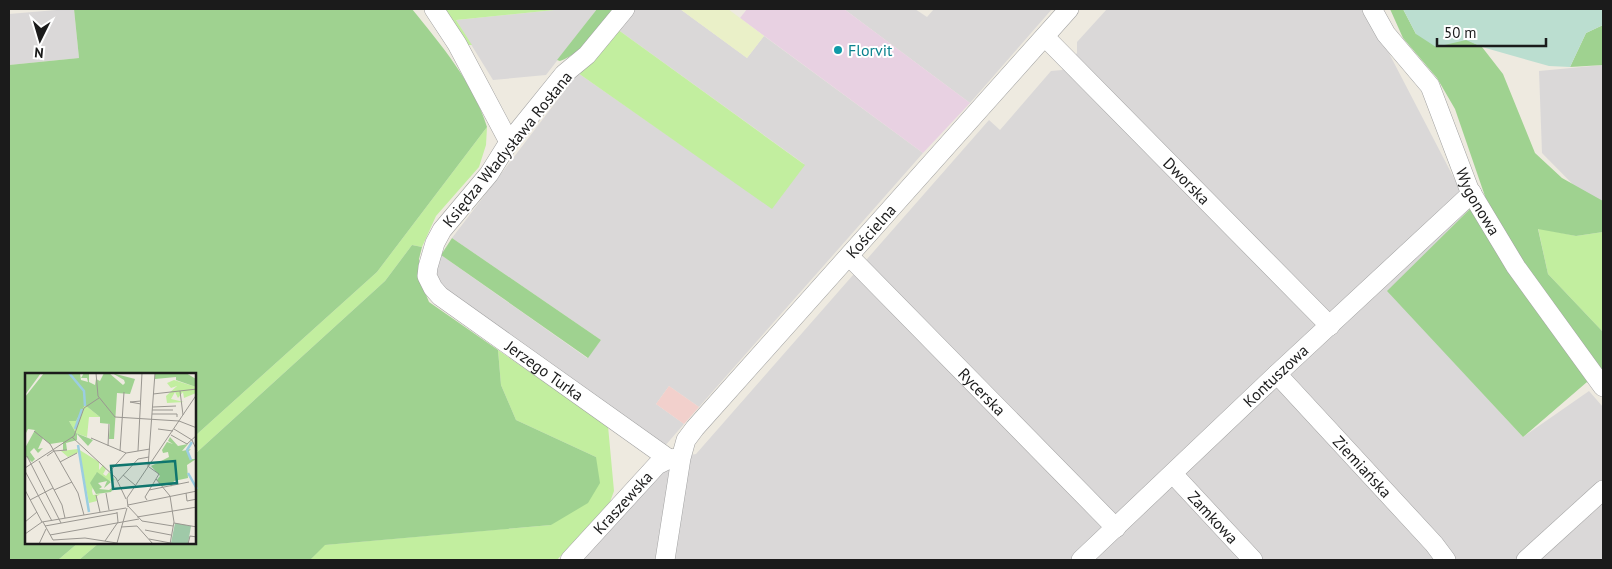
<svg xmlns="http://www.w3.org/2000/svg" width="1612" height="569" font-family="'PT Sans',sans-serif">
<rect width="100%" height="100%" fill="#eeeae0"/>
<g fill="#dad8d8">
<polygon points="68,9 74,9 79,58 9,65 9,14"/>
<polygon points="564,9 597,9 546,75 493,80 456,20"/>
<polygon points="632,9 680,9 747,58 764,36 923,153 699,407 669,386 656,404 684,424 664,447 443,287 439,280 437,274 437,267 441,255 587,358 601,340 452,238 578,73 772,208 804,164 617,29"/>
<polygon points="844,9 915,9 927,17 934,9 1052,9 970,103"/>
<polygon points="1107,9 1366,9 1470,209 1388,291 1523,437 1589,391 1603,407 1603,560 1579,560 1578,559 1576,560 571,560 668,459 696,454 989,120 1000,130 1051,71 1062,70 1077,53 1077,42"/>
<polygon points="1603,65 1603,215 1542,153 1539,71"/>
</g>
<polygon fill="#f2d0cc" points="669,386 699,407 684,424 656,404"/>
<polygon fill="#e8d1e2" points="747,9 844,9 970,103 923,153 740,18"/>
<polygon fill="#eaf0c8" points="680,9 728,9 764,36 747,58"/>
<g fill="#c2ee9f">
<polygon points="440,9 564,9 456,20 472,45 467,45"/>
<polygon points="617,29 805,165 772,209 578,73"/>
<polygon points="487,127 486,145 479,167 436,216 422,247 412,245 385,281 195,454 195,436 377,272"/>
<polygon points="1538,228 1576,236 1603,232 1603,332 1548,274"/>
<polygon points="498,350 608,426 614,491 610,502 557,560 310,560 324,545 551,525 596,457 516,420 501,385"/>
<polygon points="78,543 99,543 79,560 58,560"/>
</g>
<g fill="#9fd290">
<path d="M74,9H412C440,44 474,83 487,127L377,272L195,436V374H26V543H78L58,560H9V65L79,58Z"/>
<path d="M597,9H616C599,28 584,52 560,61L557,60Z"/>
<polygon points="1390,9 1403,9 1416,34 1466,39 1482,47 1503,74 1535,153 1562,178 1603,201 1603,232 1576,236 1538,229 1548,274 1603,332 1603,393 1587,382 1523,437 1387,291 1470,209 1488,205 1455,109 1437,78 1403,38"/>
<polygon points="1603,25 1603,65 1570,67 1586,33"/>
<polygon points="452,238 601,340 588,358 441,255"/>
<polygon points="412,245 422,247 419,259 420,280 429,302 498,350 501,385 516,420 596,457 600,483 588,503 551,525 325,545 310,560 79,560 99,543 195,543 195,454 385,281"/>
</g>
<polygon fill="#bbded0" points="1403,9 1603,9 1603,25 1586,33 1570,67 1549,66 1482,47 1466,40 1436,47 1416,34"/>
<g fill="none" stroke-linecap="round" stroke-linejoin="round">
<g stroke="#a2a2a2" stroke-width="20">
<g id="minor">
<polyline points="434,9 457,44 509,142"/>
<path id="s1" d="M625,9L587,55L564,74L509,142L489,174L442,230L435,243L428,267L427,276L433,288L440,296L669,459"/>
<path id="s2" d="M1372,9L1386,34L1430,86L1469,189L1516,267L1603,387"/>
<path id="s3" d="M1045,37L1330,326"/>
<path id="s4" d="M849,256L1116,528"/>
<path id="s5" d="M1277,374L1434,544L1446,560"/>
<path id="s6" d="M1173,474L1253,560"/>
<path id="s7" d="M570,560L657,465L669,459L680,458"/>
<path id="s8" d="M665,560L681,458L686,440L695,428L1069,9"/>
<path id="s9" d="M1081,560L1277,374L1472,193"/>
<polyline points="1526,560 1603,490"/>
</g>
</g>
<use href="#minor" stroke="#fff" stroke-width="19"/>
</g>
<circle fill="#0f9aa8" stroke="#fff" stroke-width="2" cx="838" cy="50" r="5"/>
<g text-anchor="middle" stroke-width="4" stroke-linejoin="round" paint-order="stroke">
<g font-size="16" fill="#0d838f" stroke="#fff" text-anchor="start">
<text x="848" y="56">Florvit</text>
</g>
<g font-size="16" fill="#1b1b1b" stroke="#fff">
<text transform="translate(507 149) rotate(-51)" y="6">Księdza Władysława Rosłana</text>
<text dy="6" stroke="none"><textPath href="#s3" startOffset="202">Dworska</textPath></text>
<text dy="6" stroke="none"><textPath href="#s2" startOffset="222">Wygonowa</textPath></text>
<text dy="6" stroke="none"><textPath href="#s8" startOffset="401">Kościelna</textPath></text>
<text dy="6" stroke="none"><textPath href="#s1" startOffset="489">Jerzego Turka</textPath></text>
<text dy="6" stroke="none"><textPath href="#s9" startOffset="268">Kontuszowa</textPath></text>
<text dy="6" stroke="none"><textPath href="#s4" startOffset="190">Rycerska</textPath></text>
<text dy="6" stroke="none"><textPath href="#s5" startOffset="126">Ziemiańska</textPath></text>
<text dy="6" stroke="none"><textPath href="#s7" startOffset="78">Kraszewska</textPath></text>
<text dy="6" stroke="none"><textPath href="#s6" startOffset="59">Zamkowa</textPath></text>
</g>
</g>
<g transform="translate(25 373)">
<rect width="171" height="171" fill="#eeeae0"/>
<path d="M149,7L171,14V20L159,25L158,19L153,25L150,19L146,26L159,29L142,30L141,23L152,13L146,15L142,10ZM60,32L75,44V50V44H64L62,64L51,60L44,48H51ZM53,76L74,89V97L78,92L81,96L78,101L81,103L84,99L90,107L84,108L71,100L67,118L68,122L75,121L71,124L72,128L64,130L54,79L43,84L36,78Z" fill="#c2ee9f"/>
<path d="M0,0H16L0,22ZM19,0H55L56,7L63,9L62,5H56L59,0H64V9L70,12L71,6L75,8L79,0H84L98,12L100,10L99,7L87,0L110,6L105,21L92,20L89,66H84L85,51L75,50V44L60,32L51,48H44L51,60L68,67L63,73L52,61V67L41,70L42,77H38V69L25,71L18,65L13,76L18,75L13,80L9,75L5,79L10,86L7,89L0,83V75L10,57L3,56L0,62V24ZM161,0L171,6V14L151,7V4L130,6V1ZM145,64L153,73L163,71L157,78L166,76L163,79L165,86H171L162,92L163,105L149,108L146,114L145,111L137,113L132,107L135,103L126,93L144,84L143,79L138,80L137,77L142,69L148,71L143,68ZM72,99L86,109L79,115L82,108L73,110L77,114L74,116L84,117L90,113L86,119L71,121L65,110Z" fill="#9fd290"/>
<path d="M150,150L166,153L163,171L146,170Z" fill="#9fc9a8"/>
<path fill="none" stroke="#9bcde1" stroke-width="2.5" d="M44,0L59,18L60,33M50,56L57,36M53,72L64,139M166,87L162,77L167,69M163,100L172,116"/>
<path fill="none" stroke="#9a9791" stroke-width="1" d="M71,0L73,23L90,44L154,48L172,55M155,18L158,42M128,21L172,16M116,31L105,29L116,28M128,34L151,33M127,37H148M127,41H152V44M133,56L148,58M149,56L167,67L172,78M9,58L25,71L53,120L59,142M146,62L162,71L172,62M47,64L91,105L101,126M66,65L101,80L125,76M83,73L84,51M95,78L99,19M113,78L117,0M2,83L36,150M22,83L29,78L42,77M14,88L37,132L40,145M35,89L52,80M123,94L130,0M0,95L49,63L59,35L74,25M0,98L27,148M85,98L101,80M98,102L110,112M131,106L145,123M93,108L113,86L124,84M0,117L17,149M29,117L47,109M124,117L164,109M81,120L84,137M161,120L162,128L172,126M71,122L75,139M5,127L28,115M122,127L120,124L134,101L124,94M103,132L172,118M103,133L117,148L148,153M103,134L102,125L172,21M112,144L172,134M0,149L12,139M18,149L28,167L60,165L92,170M149,150L172,154M20,153L92,140M96,154L112,153L128,171M120,157L146,162M0,161L17,149L101,135M25,162L114,146M124,166L151,171M80,168L93,149L92,139M92,170L102,135M14,171L21,156M145,171L149,149L145,123M163,171L165,163L172,164"/>
<path fill="#0f766e" fill-opacity="0.15" stroke="#0f766e" stroke-width="2.5" d="M150,88L152,110L88,116L86,93Z"/>
<rect width="171" height="171" fill="none" stroke="#1b1b1b" stroke-width="2.5"/>
</g>
<rect width="1612" height="569" fill="none" stroke="#1b1b1b" stroke-width="20"/>
<g transform="translate(40 40) rotate(185)" stroke="#ffffff" stroke-width="4" paint-order="stroke">
<path d="M0-4L9 19L0 12L-9 19Z" fill="#1b1b1b"/>
<text y="-8" font-size="14" font-weight="bold" text-anchor="middle" fill="#1b1b1b">N</text>
</g>
<path d="M1437 38v8h109v-8" fill="none" stroke="#1b1b1b" stroke-width="2.5"/>
<text x="1444" y="38" font-size="15" fill="#1b1b1b" stroke="#ffffff" stroke-width="4" paint-order="stroke">50 m</text>
</svg>
